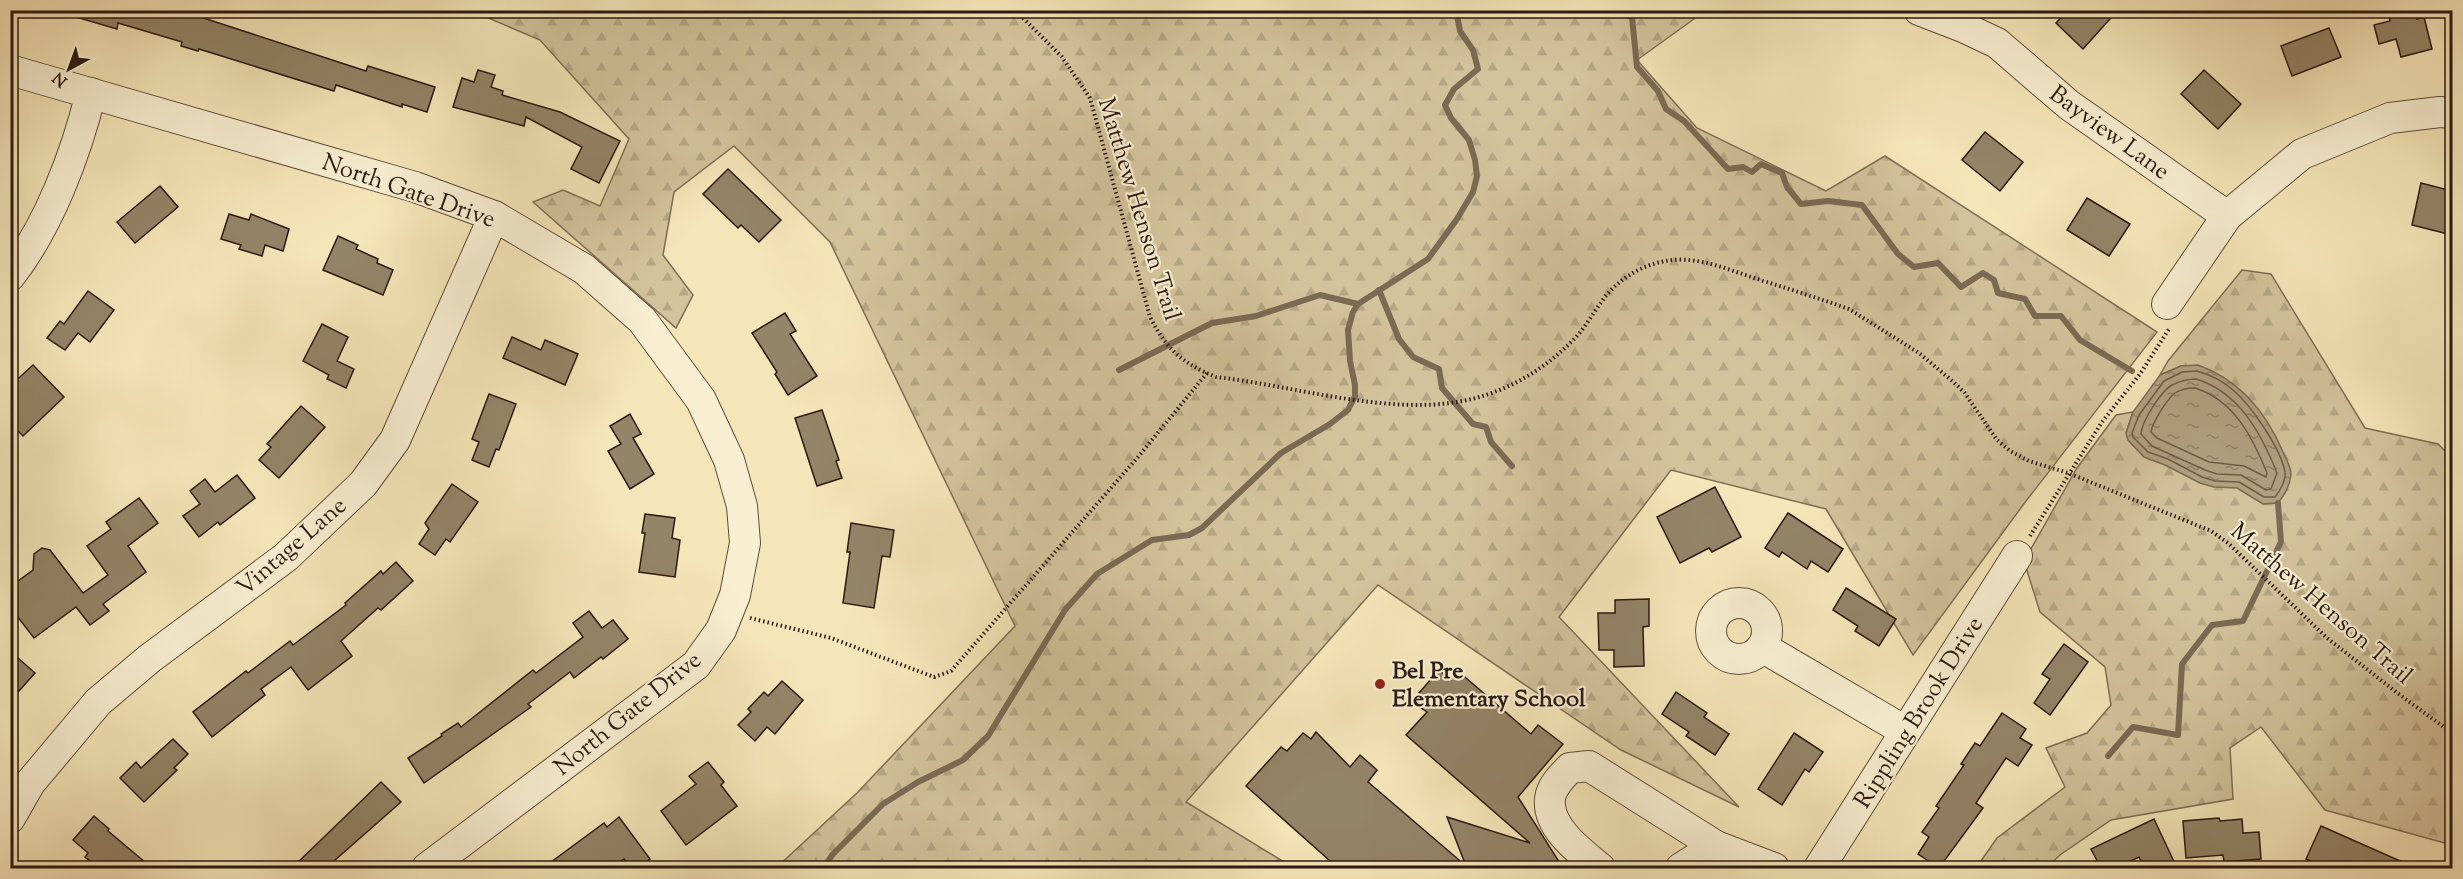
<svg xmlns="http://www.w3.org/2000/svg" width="2463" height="879" font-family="'Sorts Mill Goudy',serif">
<defs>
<pattern id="forest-firs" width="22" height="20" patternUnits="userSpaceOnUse" patternTransform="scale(1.5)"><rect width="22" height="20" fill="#d3c39c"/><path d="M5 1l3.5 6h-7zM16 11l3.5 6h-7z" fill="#b5a785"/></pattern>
<pattern id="water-ripples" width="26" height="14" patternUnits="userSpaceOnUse" patternTransform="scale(1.5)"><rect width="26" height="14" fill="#b0a080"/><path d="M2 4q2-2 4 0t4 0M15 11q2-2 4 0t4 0" fill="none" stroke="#8f8267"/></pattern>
</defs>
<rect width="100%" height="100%" fill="#f5e6b9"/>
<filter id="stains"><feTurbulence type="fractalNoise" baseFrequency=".00333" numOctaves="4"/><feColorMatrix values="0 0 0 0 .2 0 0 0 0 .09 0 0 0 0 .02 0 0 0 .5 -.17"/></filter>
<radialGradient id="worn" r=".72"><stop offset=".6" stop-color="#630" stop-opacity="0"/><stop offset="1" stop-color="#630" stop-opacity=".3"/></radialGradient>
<g fill="url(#forest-firs)" stroke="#7f6e56" stroke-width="1.5">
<polygon points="472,11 1705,11 1637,60 1697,128 1826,191 1885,156 2157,332 2023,505 1913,655 1826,509 1671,470 1559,617 1739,807 1621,750 1378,585 1186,802 1294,868 776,868 857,793 1015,626 830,242 734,146 674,192 663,255 693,295 676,328 533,202 563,190 600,206 629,139 540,40"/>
<polygon points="2242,270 2271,274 2365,428 2438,444 2452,458 2452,845 2325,810 2261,727 2230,748 2233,799 2111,820 2060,855 2046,868 1976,868 1997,838 2065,787 2046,748 2087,733 2111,705 2105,667 2040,612 2024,561 2077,468 2116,415 2133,412 2126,433 2181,366 2160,375 2168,361"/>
</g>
<path fill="url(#water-ripples)" stroke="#7b6a54" stroke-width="1.5" d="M2198,365C2240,380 2266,412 2283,452C2286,459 2291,467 2291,474C2290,486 2285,494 2278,503L2263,504L2237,488L2214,487L2200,483L2165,465L2144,457L2128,440L2126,433L2133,412L2160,375L2181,366Z"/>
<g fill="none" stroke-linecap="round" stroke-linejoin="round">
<g stroke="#6e5c48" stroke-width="1.5">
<path d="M2197,371C2211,375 2223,381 2233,390C2251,405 2281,449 2285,472C2286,480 2280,491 2275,497H2264L2239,482L2215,481L2202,477L2168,459L2148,452L2133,437L2132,433L2139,415L2164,381L2182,372Z"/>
<path d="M2196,379C2239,392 2261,433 2277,473L2271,489L2266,490L2241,475L2217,474L2205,470L2152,446L2141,434C2142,421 2161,391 2172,385C2180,381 2187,379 2196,379Z"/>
<path d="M2195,388C2234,400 2253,438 2267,473L2266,477L2244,466L2209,462L2157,438L2151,432C2152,423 2167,399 2175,393C2181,389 2188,388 2195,388Z"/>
</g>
<g stroke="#7b6a54" stroke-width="6">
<polyline points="1609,10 1632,17 1637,67 1658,91 1666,109 1684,121 1728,169 1743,167 1752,172 1761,164 1782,173 1787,187 1801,204 1828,201 1862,205 1898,254 1914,267 1938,263 1961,287 1983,273 1994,280 1998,293 2025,299 2035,316 2061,316 2080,340 2132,371"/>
<polyline points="1379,290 1399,339 1413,357 1439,369 1442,388 1473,424 1486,427 1491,442 1512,466"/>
<polyline points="1119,370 1212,323 1256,316 1320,295 1358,304"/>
<polyline points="2108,756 2133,727 2178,735 2182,664 2212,625 2243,621 2281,542 2278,503"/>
<polyline points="823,868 833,854 883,804 918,782 963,760 988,736 1065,610 1097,574 1152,540 1189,535 1202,528 1281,453 1330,424 1348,410 1355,396 1355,385 1350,361 1348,330 1353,312 1358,304 1428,259 1457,219 1473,192 1477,176 1475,160 1469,140 1451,118 1445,105 1454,89 1478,69 1473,50 1460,31 1456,10"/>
</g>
</g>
<g fill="#948468" stroke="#2b1911" stroke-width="1.5">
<polygon points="70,10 179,10 366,71 368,66 435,87 427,112 402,104 402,107 336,85 334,91 199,49 198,51 181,46 182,42 118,23 117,29 69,15"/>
<polygon points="2068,10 2118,10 2083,49 2056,23"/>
<polygon points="2388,10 2415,10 2417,19 2424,17 2432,49 2401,57 2396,39 2379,44 2374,25 2390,21"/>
<polygon points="2329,28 2341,57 2292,76 2281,46"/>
<polygon points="478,70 495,75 491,87 503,91 502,95 560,112 620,141 599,183 571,169 582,147 526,117 524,126 453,107 462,78 474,82"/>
<polygon points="2204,70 2241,104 2218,129 2181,94"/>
<polygon points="1985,132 2023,162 2000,191 1962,160"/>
<polygon points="728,169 781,220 759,242 741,225 738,228 703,194"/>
<polygon points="2421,183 2452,191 2452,235 2412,225"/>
<polygon points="160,186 178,207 135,243 117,222"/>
<polygon points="2087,198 2130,224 2109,256 2067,230"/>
<polygon points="229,214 249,220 251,214 289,229 283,251 265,245 262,256 239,249 241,245 221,239"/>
<polygon points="338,236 358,245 356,249 378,259 377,263 393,270 383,295 323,270"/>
<polygon points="88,291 114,310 90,342 78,333 65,350 47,338 60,321 64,324"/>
<polygon points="785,313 796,331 790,334 817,376 788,395 775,374 777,372 752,333"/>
<polygon points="322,324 348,337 337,361 354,369 346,388 327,379 329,375 303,361"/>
<polygon points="512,337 541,350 545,340 578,354 565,385 503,358"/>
<polygon points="33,365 64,397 23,436 10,423 10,386"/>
<polygon points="489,394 516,404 499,450 496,449 489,467 472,460 479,442 472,439"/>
<polygon points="301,406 325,427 279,478 259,460 271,447 267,444"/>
<polygon points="822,410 839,460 836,461 842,478 817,486 795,418"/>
<polygon points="630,414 641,434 633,438 654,474 630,489 608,451 621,444 610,426"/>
<polygon points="237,475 255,498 220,525 218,522 199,537 183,516 200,504 190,491 205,479 215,492"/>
<polygon points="452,484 478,502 450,542 446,539 435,555 419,544 429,529 425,523"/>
<polygon points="1715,487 1741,537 1712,552 1709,548 1680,563 1657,517"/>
<polygon points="139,498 158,523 128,546 146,572 103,604 109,611 90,625 76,607 34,638 10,607 10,587 33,570 34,554 42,548 50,550 83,593 108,575 87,546 111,529 106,522"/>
<polygon points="1788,513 1843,549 1828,572 1811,561 1807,569 1782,552 1779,557 1765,548"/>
<polygon points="645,514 675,518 672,538 680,540 675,577 639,572 645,533 642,533"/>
<polygon points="851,523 894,530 890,557 882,556 874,608 843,603 850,552 847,552"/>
<polygon points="396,562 413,581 381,610 378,608 341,641 352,656 308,690 291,667 261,689 265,695 212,737 193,712 246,671 248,673 290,641 293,645 346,605 345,603 381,571 383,574"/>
<polygon points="1846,588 1896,619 1879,646 1855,631 1858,626 1833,610"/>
<polygon points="1649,599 1649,626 1643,627 1644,666 1614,667 1614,650 1599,650 1598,613 1615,613 1615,600"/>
<polygon points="589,611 602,628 613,620 628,639 603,659 601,657 574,678 570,672 528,704 531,707 424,783 408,758 442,736 441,734 458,723 461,727 533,670 536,673 583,637 573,623"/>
<polygon points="2064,644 2088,662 2050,715 2034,703 2050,679 2042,674"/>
<polygon points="10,651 35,673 10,701"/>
<polygon points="1439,670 1451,680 1458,671 1531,734 1538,725 1563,744 1518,797 1563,868 1338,868 1246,786 1281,747 1287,751 1303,733 1311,739 1316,732 1350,767 1360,755 1377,770 1368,782 1466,866 1447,817 1530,843 1406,735 1427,712 1417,705 1424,697 1419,693"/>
<polygon points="782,681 803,700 775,734 767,727 755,741 738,725 751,712 748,709 764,692 768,696"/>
<polygon points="1676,692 1707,713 1704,717 1729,734 1715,755 1686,736 1689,732 1662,714"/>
<polygon points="2002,713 2026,729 2020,738 2032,745 2018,766 2006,758 1976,803 1983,808 1939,868 1918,854 1929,837 1922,832 1939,808 1936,806 1964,765 1961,764 1975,743 1980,746"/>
<polygon points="1794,733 1823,752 1809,772 1805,769 1782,805 1758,789"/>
<polygon points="173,739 188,754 174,768 177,770 144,802 120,778 136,762 141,768"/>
<polygon points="708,762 724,782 721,785 737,806 686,845 661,811 696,784 689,776"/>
<polygon points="381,782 401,802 326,868 292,868"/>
<polygon points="94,816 109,829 108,831 152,868 99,868 85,857 88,853 73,840"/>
<polygon points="619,817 650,859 638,868 631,868 624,859 610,868 543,868 604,823 607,827"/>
<polygon points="2219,818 2220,821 2242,819 2243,833 2259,832 2261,859 2224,862 2223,855 2186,858 2183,821"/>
<polygon points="2154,819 2177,868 2144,868 2139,857 2116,868 2101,868 2091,849"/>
<polygon points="2321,826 2416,868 2326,868 2306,859"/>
</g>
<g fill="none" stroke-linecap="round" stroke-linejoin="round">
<g stroke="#5e4c3b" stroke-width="32">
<g id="minor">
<polyline points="1919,10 1963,27 1997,43 2069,105 2227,216"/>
<polyline points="10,70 415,187 494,216 584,269 642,320 701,400 729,460 742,506 745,543 735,595 721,630 696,665 427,868"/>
<path d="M10,276C49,226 76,154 91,93"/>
<polyline points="2167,304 2227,216 2302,154 2390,118 2440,112 2452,113"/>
<circle cx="1739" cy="631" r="28"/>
<polyline points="1762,647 1905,731"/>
<polyline points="10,818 30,783 98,702 149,659 286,557 363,484 395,440 494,216"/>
<path d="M1600,868C1581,852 1547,828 1550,799C1551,787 1562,776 1570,768L1589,766L1716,846L1774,868"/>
<polyline points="1681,868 1716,846"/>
<polyline points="1819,868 2017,556"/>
</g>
</g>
<g stroke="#2b1911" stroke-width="4" stroke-dasharray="1.5 3" stroke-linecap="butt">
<path d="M1012,10L1022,17L1062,57L1090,98L1150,317C1167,350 1182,363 1216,377C1296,386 1394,418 1472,399C1512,389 1548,367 1576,337C1587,325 1595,310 1605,297C1625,272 1657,257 1689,260C1711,262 1733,271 1754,278C1786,288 1818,298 1849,309L1919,353L1950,379L1964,392L1997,440L2010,451L2029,461L2068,473L2211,531L2228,543L2327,638L2400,695L2452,733"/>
<polyline points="2030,536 2102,422 2140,374 2169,329"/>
<polyline points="750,618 831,638 934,677 951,671 1138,457 1207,373"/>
</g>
<use href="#minor" stroke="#f8efd2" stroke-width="30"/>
</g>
<circle fill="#8f2418" stroke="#f8efd2" stroke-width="2" cx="1380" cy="684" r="6"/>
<g text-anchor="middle" stroke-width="4.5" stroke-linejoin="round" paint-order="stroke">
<g font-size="24" fill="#2b1911" stroke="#f8efd2">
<text transform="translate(2110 132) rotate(36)" y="8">Bayview Lane</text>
<text transform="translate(409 190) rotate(19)" y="8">North Gate Drive</text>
<text transform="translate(1140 209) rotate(73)" y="8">Matthew Henson Trail</text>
<text transform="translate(291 546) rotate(-41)" y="8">Vintage Lane</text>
<text transform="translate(2322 603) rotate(41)" y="8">Matthew Henson Trail</text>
<text transform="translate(1918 712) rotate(-58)" y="8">Rippling Brook Drive</text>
<text transform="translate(627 713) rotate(-39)" y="8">North Gate Drive</text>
</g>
<g font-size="24" font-weight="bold" fill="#2b1911" stroke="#f8efd2" text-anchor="start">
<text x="1392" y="678">Bel Pre<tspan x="1392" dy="28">Elementary School</tspan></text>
</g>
</g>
<rect width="2463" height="879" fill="none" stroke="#f5e6b9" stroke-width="36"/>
<rect x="12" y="12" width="2439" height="855" fill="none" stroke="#2b1911" stroke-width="3"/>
<rect x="18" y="18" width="2427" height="843" fill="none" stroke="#2b1911" stroke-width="1.5"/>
<g transform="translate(69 69) rotate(221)" stroke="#f8efd2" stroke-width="4.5" paint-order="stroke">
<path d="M0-4.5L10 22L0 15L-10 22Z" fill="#2b1911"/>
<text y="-9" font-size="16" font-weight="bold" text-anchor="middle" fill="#2b1911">N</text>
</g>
<rect width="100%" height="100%" filter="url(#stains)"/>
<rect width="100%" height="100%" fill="url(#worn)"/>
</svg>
